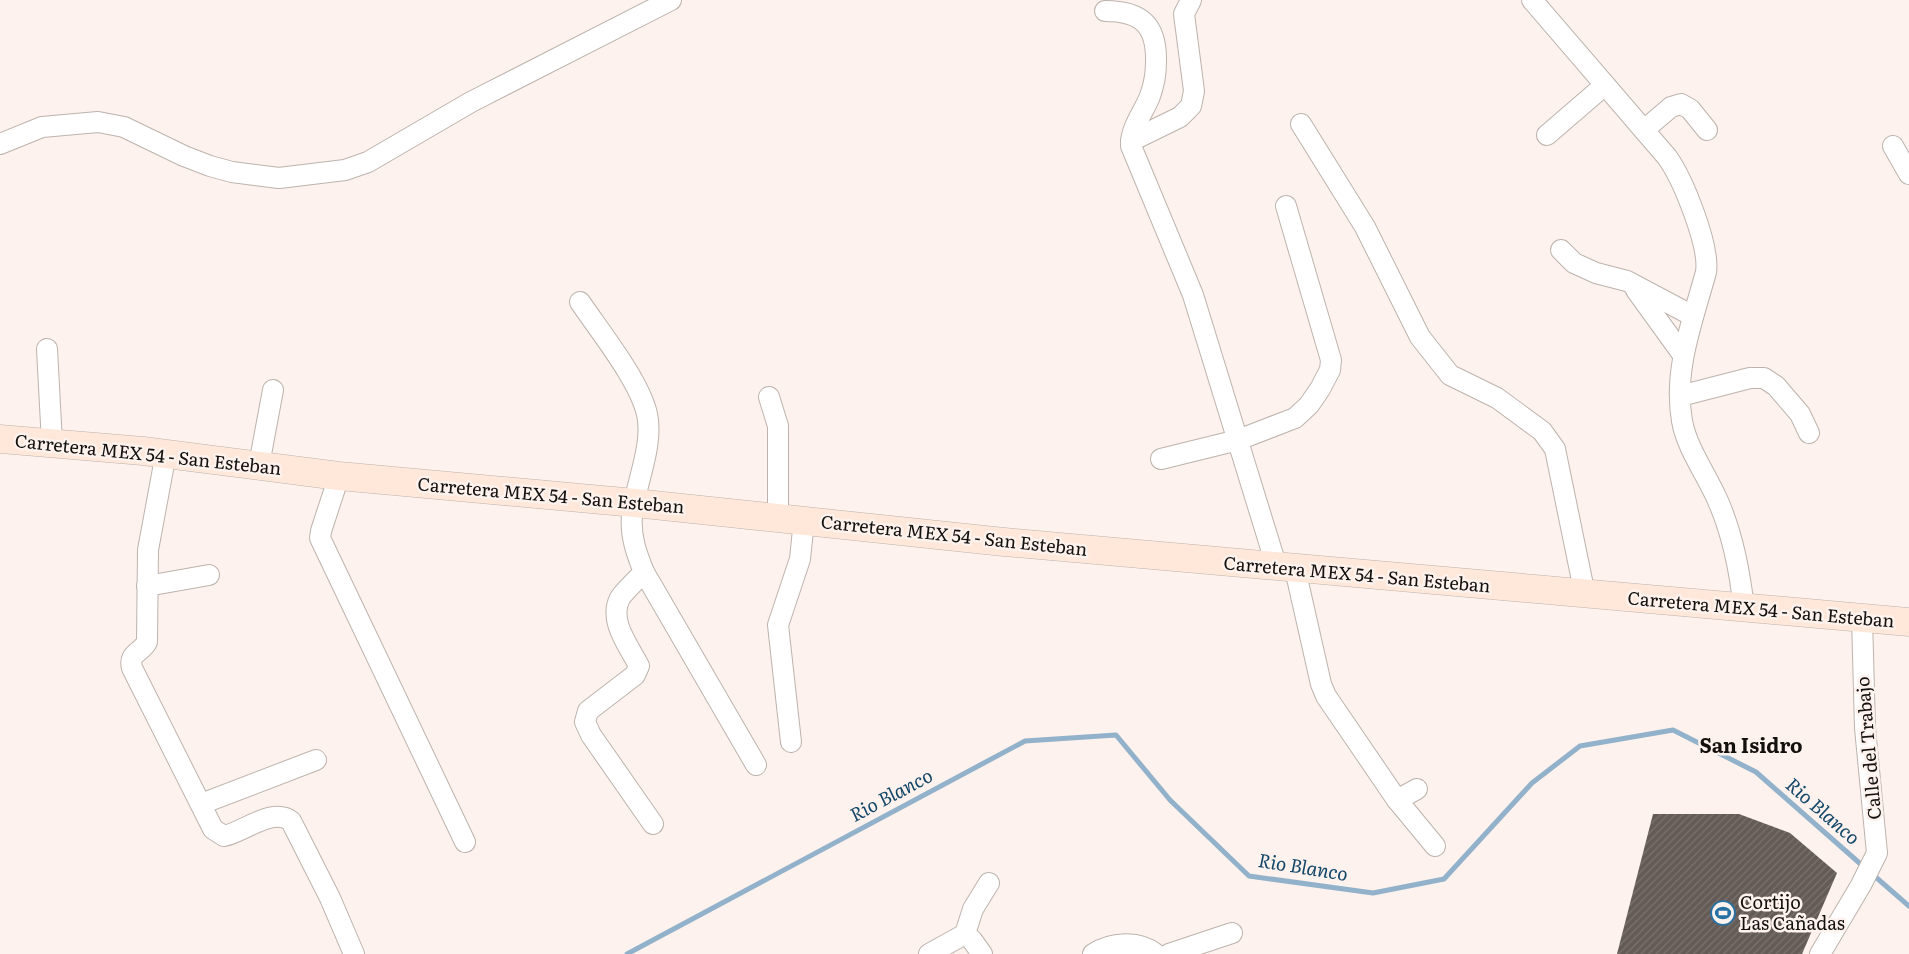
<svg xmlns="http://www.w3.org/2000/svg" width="1909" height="954" font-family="Literata,serif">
<defs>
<pattern id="building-hatch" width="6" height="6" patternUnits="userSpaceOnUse" patternTransform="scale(1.25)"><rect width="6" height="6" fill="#645b56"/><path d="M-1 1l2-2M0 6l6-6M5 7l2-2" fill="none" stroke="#79726e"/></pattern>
</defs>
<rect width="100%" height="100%" fill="#fdf2ed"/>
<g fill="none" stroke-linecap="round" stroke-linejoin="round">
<g stroke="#92b1ca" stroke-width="5">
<polyline points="1871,873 1909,906"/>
<polyline points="627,954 1025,741 1116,735 1170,800 1249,876 1373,893 1444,879 1532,783 1580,746 1673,730 1756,772 1864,867"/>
</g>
</g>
<polygon fill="url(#building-hatch)" points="1653,814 1739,814 1790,833 1837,873 1802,954 1617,954"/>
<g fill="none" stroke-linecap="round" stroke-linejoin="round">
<g stroke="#bdb3ad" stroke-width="22">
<g id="street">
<path d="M1532,0L1667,157C1683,179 1710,246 1706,272C1693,320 1673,370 1682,421C1687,449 1707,475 1718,501C1733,535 1740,572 1744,609"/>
<path d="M1105,11C1141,11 1157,25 1156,62C1156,73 1154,85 1150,96C1144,112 1130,128 1131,146L1193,295L1277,568"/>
<polyline points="1301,124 1365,227 1420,337 1450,375 1497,398 1542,431 1555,449 1585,595"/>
<polyline points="1644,130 1671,107 1681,104 1690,109 1707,130"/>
<polyline points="1547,135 1605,85"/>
<polyline points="1131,141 1180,117 1191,106 1194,91 1184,14 1191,0"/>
<polyline points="0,144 42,127 98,122 124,127 184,156 210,166 232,172 279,178 345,170 368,162 471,102 671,0"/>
<polyline points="1893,146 1909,174"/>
<polyline points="1561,250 1574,263 1596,273 1627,281 1693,316"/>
<polyline points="1636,290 1683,355"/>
<path d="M580,302C601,333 639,380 647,414C654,446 635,485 632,516C630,536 637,555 644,572L756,765"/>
<polyline points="47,349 52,443"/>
<polyline points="1680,396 1750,378 1764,378 1776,386 1800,414 1809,433"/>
<polyline points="769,397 778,426 778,517"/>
<path d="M166,453L148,550L147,642C141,653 128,653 132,668L213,829L224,836C244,832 272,807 291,821L330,898L354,954"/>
<polyline points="1161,459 1238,440 1295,418 1309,405 1320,389 1330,370 1331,360 1286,206"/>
<polyline points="259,465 273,390"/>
<polyline points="339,476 321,531 320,538 465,842"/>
<polyline points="1295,569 1321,684 1326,696 1397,800 1435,846"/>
<path d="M644,572C637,580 626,589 620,598C608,621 629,646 639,666L635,675L588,711L585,722L591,735L653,824"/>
<polyline points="147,586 209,575"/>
<polyline points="791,742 778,625 800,559 804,520"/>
<polyline points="1397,800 1417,789"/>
<polyline points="201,804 316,760"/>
<polyline points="965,934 972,940 982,954"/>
<polyline points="929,954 965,934 973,909 989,883"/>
<path d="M1093,954C1111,942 1139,940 1156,954"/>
<polyline points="1169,954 1232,933"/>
<polyline points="1820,954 1861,885 1877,853 1865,728 1862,618"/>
</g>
</g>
<g stroke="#bdb3ad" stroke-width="29">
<polyline id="secondary" points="0,439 143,451 339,476 635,503 1004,542 1909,622"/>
</g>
<use href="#street" stroke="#fff" stroke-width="20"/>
<use href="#secondary" stroke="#ffe7d9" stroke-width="28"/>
</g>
<defs>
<g id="stadium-ring" transform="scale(1.25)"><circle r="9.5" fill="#fdf2ed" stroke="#2671a4" stroke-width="1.5"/><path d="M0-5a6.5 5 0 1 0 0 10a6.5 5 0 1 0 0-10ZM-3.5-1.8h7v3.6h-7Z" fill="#2671a4"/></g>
</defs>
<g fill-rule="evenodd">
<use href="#stadium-ring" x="1723" y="913"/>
</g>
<g text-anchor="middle" stroke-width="5" stroke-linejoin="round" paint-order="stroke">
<g font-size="18" fill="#13100e" stroke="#fdf2ed">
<text transform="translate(148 455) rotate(6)" y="6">Carretera MEX 54 - San Esteban</text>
<text transform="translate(551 496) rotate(5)" y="6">Carretera MEX 54 - San Esteban</text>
<text transform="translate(954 536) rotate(6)" y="6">Carretera MEX 54 - San Esteban</text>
<text transform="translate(1357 575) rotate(5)" y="6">Carretera MEX 54 - San Esteban</text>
<text transform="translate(1761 610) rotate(5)" y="6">Carretera MEX 54 - San Esteban</text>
<text transform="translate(1869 748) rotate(-95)" y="6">Calle del Trabajo</text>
</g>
<g font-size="18" fill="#13100e" stroke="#fdf2ed" text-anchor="start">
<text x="1740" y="909">Cortijo<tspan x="1740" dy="21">Las Cañadas</tspan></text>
</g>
<g font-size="19" font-style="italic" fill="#124669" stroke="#fdf2ed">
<text transform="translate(891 795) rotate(-28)" y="7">Rio Blanco</text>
<text transform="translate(1823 811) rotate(41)" y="7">Rio Blanco</text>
<text transform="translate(1303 867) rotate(9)" y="7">Rio Blanco</text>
</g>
<g font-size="20" font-weight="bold" fill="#13100e" stroke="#fdf2ed">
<text x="1751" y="753">San Isidro</text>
</g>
</g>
</svg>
